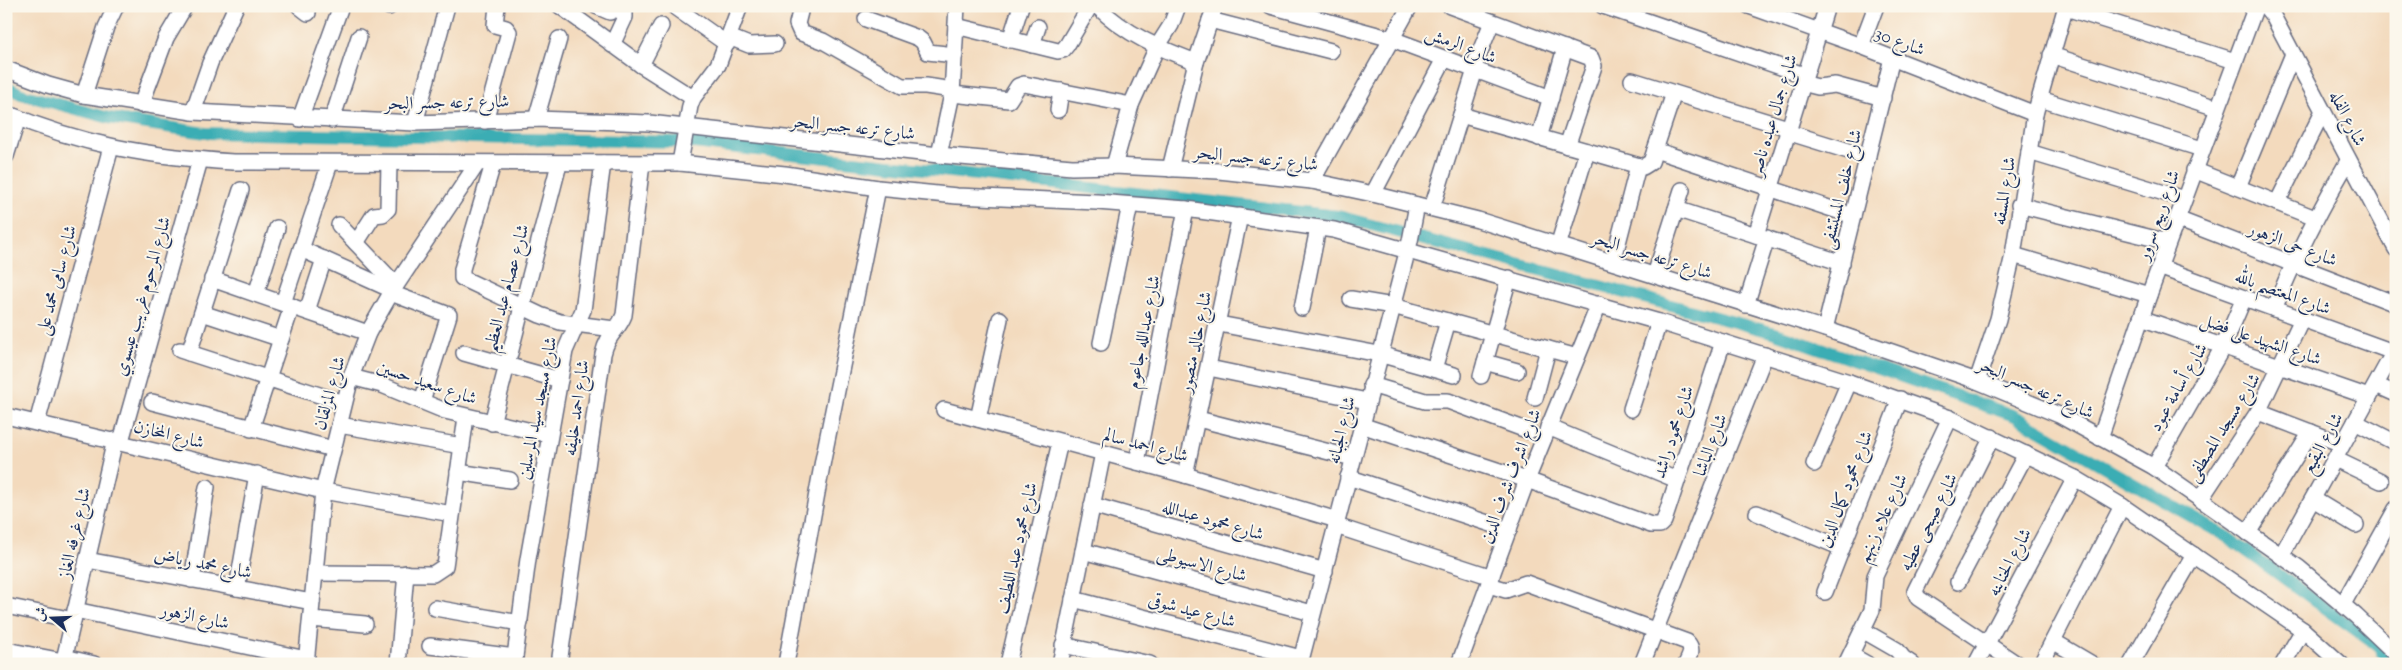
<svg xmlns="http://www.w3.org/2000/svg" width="2402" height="670" font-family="'Sorts Mill Goudy',Amiri,serif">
<rect width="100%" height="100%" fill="#fbf7ec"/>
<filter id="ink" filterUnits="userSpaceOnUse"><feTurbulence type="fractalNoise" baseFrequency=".02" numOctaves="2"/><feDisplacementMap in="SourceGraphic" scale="10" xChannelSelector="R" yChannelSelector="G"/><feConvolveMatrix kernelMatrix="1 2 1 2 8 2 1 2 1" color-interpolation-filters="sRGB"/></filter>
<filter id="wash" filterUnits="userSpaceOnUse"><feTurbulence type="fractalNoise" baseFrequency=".0096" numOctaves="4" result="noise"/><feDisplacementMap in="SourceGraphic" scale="20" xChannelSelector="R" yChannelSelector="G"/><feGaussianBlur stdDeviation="1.12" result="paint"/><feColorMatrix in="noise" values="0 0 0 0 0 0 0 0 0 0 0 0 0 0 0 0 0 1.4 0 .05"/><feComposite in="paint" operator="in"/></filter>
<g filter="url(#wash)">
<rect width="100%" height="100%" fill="#f3dabd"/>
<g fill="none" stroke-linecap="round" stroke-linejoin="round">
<polyline stroke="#3badb4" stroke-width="12" points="6,86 21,94 109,118 205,133 685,142 1338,216 1775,333 2015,416 2227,537 2379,647 2391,664"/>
</g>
</g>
<g filter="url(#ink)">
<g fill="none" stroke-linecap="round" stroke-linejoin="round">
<g stroke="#676b7f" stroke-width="18">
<g id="minor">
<polyline points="299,6 308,13"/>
<polyline points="560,6 641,65 693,98"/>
<polyline points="596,6 610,12 619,8 625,11 625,17 612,45"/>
<path d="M1097,6C1126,35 1159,48 1196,62"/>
<polyline points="1271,6 1392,39 1551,98"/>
<polyline points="1450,6 1591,58 1594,66 1567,146"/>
<polyline points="1603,6 1804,75"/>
<polyline points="1749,6 1861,46 2035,114"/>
<polyline points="2265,6 2273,16 2396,249"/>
<polyline points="389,7 389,6"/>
<polyline points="676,8 727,44"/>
<polyline points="2066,8 2235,61"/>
<polyline points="800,12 797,24 801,33 823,41 902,86 926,86 952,90"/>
<polyline points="866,19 918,38 923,42 928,52 955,55"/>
<polyline points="1210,20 1331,51"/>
<polyline points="956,26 1058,51 1063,50 1067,45 1090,6"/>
<polyline points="729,37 749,45 775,44"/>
<polyline points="1010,40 1021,6"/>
<polyline points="1032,45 1038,27"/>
<polyline points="1861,46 1876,6"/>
<polyline points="2051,55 2217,108"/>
<polyline points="641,65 661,26"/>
<polyline points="6,69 48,85 84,95 193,112 415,123 536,119 649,123 939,155 1072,167 1114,166 1219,171 1312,181 1373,194 1478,220 1825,329 1977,381 2059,415 2154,467 2299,568 2356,616 2396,654"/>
<polyline points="1473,69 1492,22"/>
<polyline points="1632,80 1788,128"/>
<polyline points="1802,83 1818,87 1835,85 1883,98"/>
<polyline points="952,94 1009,100 1018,86 1024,84 1131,105"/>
<polyline points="84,95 106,27 116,6"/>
<polyline points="2040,99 2202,149"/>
<polyline points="141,105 166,38 185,6"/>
<polyline points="1058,110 1061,91"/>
<polyline points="193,112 210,63 236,6"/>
<path d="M6,113C81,145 152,157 233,162L680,163L785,174L878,188L957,196L1097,202L1186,209L1334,230L1659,322L1849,382L1950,418L2075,478L2122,506L2303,630L2341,664"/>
<polyline points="1461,115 1643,167 1651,162 1674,93"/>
<polyline points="300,119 341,6"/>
<polyline points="536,119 559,39"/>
<polyline points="332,120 359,37"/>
<polyline points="485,121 509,32 506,28 495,25 497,6"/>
<polyline points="415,123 447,6"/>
<polyline points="1787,132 1868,157"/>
<polyline points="1539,138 1565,48"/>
<polyline points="1655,150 1853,216"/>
<polyline points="2029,152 2184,199"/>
<polyline points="939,155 952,94 957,6"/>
<polyline points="6,156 18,118"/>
<polyline points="680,163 690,106 693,98 718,65 740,6"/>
<polyline points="493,164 462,269 462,278 540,315 560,322 614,329"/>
<polyline points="1114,166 1131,105 1157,47 1171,25 1178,6"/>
<polyline points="1170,169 1196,62 1215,6"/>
<polyline points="2194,170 2315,218"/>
<polyline points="1312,181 1410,6"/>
<polyline points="2238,187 2293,54"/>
<polyline points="1373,194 1444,59"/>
<polyline points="2277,203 2323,111"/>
<polyline points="2019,205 2168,242"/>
<polyline points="1432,208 1475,70"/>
<polyline points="1676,209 1842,263"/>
<polyline points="2177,219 2396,304"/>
<polyline points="339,225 396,285"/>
<polyline points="1756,235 1827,6"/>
<polyline points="356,243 374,215 383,214 388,209 389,163"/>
<polyline points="1558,246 1587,151"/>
<polyline points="301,249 392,290"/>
<polyline points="2013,255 2149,295"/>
<polyline points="1613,262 1638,166"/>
<polyline points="2159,267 2393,352"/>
<polyline points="1655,275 1682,190"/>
<polyline points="212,279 368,333"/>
<polyline points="391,293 449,315 422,401"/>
<polyline points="256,294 277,228"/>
<polyline points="1351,299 1393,306 1577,357"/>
<polyline points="283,303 330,163"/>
<polyline points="1746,305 1767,238"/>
<polyline points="1302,308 1318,228"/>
<path d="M2274,309C2295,257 2320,209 2348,161"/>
<polyline points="307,311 324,259"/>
<polyline points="202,313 281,339"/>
<polyline points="2141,318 2369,397"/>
<polyline points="1219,324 1379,354 1454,375"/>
<polyline points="1825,329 1892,58"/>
<polyline points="1101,343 1130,205"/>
<polyline points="180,350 344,403"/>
<polyline points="189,353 241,190"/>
<polyline points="464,353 560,380"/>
<polyline points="1485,362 1517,371"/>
<polyline points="1209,368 1367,401"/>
<polyline points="1434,369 1448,321"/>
<polyline points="1481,376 1509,278"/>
<polyline points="351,377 382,385 445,411 549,435"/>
<polyline points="1977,381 1998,319 2013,255 2035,114 2066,6"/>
<polyline points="1371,385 1425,401 1448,401 1529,431"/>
<polyline points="2376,385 2396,394"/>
<polyline points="1535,398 1548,349"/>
<polyline points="152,402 333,449"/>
<polyline points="1631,409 1659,322"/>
<polyline points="944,410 1185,475 1337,520"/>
<polyline points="2258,412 2342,444"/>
<polyline points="6,416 323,491 452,514"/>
<polyline points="978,419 1000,319"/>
<polyline points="1198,419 1353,458"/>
<polyline points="2355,422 2396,443"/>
<polyline points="37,423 111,147"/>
<polyline points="492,423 559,164"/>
<polyline points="339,425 462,446"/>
<polyline points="1361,425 1527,480 1651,525 1660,525 1664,521 1723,342"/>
<polyline points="1548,427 1677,480"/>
<polyline points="251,429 292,306"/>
<polyline points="1992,437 1915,591 1918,598 2017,664"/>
<polyline points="2100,438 2149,295 2256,6"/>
<polyline points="121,441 200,160"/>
<polyline points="2335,459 2381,481"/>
<polyline points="1137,462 1186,209"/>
<polyline points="1814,464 1849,382"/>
<polyline points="2154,467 2224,345 2244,298"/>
<polyline points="458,472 510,480"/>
<polyline points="1185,475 1240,216"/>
<polyline points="1348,477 1509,530"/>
<polyline points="2313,499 2356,525"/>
<polyline points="2200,500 2258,412 2302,319"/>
<polyline points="1092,505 1325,571"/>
<polyline points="1757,513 1842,548"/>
<polyline points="1336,526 1492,577"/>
<polyline points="2248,533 2311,432"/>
<polyline points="1083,551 1312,613"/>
<polyline points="2281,556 2396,348"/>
<polyline points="87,560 312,602"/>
<polyline points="315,573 433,574 445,566 466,417"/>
<polyline points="192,580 207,487"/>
<polyline points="1958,582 2026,454"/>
<path d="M1489,585L1506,590L1526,583L1687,642C1694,649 1690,656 1686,664"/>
<polyline points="237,588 257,474"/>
<polyline points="1825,592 1900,399"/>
<polyline points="1073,599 1301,658"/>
<polyline points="2343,604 2396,509"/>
<polyline points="6,606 73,620"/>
<polyline points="435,608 520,623"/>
<polyline points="75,610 306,659"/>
<polyline points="311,619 365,624"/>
<polyline points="1864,631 1897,650 1903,658 1912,664"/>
<polyline points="2053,641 2092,664"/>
<polyline points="1063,645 1150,664"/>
<polyline points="430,646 515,657"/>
<polyline points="6,650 63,661"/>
<polyline points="1851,655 1867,664"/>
<polyline points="64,657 94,664"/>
<polyline points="63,664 115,440"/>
<polyline points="306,664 323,491 351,377 368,333 391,293 477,164"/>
<polyline points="398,664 406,573"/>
<polyline points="514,664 528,559 565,351 583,310 603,163"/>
<path d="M559,664L603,354C608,333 618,331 624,315L642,163"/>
<polyline points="786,664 823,460 878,188"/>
<polyline points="1008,664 1060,442"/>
<polyline points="1060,664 1103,453"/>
<polyline points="1300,664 1410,241 1417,205"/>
<polyline points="1459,664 1527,480 1599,304"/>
<polyline points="1642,664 1765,355"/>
<polyline points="1846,664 1872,610 1875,576 1950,418"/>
<polyline points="1976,664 2075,478"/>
<polyline points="2041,664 2122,506"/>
<polyline points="2131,664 2194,555"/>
<polyline points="2283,664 2303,630"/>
</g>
</g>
<use href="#minor" stroke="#fff" stroke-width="15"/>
</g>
</g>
<g text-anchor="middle" stroke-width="4" stroke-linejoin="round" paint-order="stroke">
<g font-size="18" fill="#1b2f5e" stroke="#fbf7ec">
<text transform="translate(1900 41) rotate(21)" y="6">شارع 30</text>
<text transform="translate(1461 45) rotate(21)" y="6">شارع الرمش</text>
<text transform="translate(447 102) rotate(-1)" y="6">شارع ترعه جسر البحر</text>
<text transform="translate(1773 115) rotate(-73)" y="6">شارع جمال عبده ناصر</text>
<text transform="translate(2348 118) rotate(63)" y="6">شارع الفله</text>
<text transform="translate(853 127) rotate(6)" y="6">شارع ترعه جسر البحر</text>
<text transform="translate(1256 158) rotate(6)" y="6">شارع ترعه جسر البحر</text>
<text transform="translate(1841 189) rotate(-76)" y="6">شارع خلف المستشفى</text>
<text transform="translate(2004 191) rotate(-81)" y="6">شارع المسقه</text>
<text transform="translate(2158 215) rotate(-70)" y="6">شارع ربيع سرور</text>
<text transform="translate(2293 244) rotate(21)" y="6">شارع حى الزهور</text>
<text transform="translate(1652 255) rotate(17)" y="6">شارع ترعه جسر البحر</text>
<text transform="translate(56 280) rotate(-75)" y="6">شارع سامى محمد على</text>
<text transform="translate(506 288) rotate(-75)" y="6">شارع عصام عبد العظيم</text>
<text transform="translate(2283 292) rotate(20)" y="6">شارع المعتصم بالله</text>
<text transform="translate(142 296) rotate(-74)" y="6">شارع المرحوم غريب عيسوي</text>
<text transform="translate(1143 332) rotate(-79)" y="6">شارع عبدالله جاعوم</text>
<text transform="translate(2261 339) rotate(19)" y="6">شارع الشهيد على فضل</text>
<text transform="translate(1195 342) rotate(-78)" y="6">شارع خالد منصور</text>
<text transform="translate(427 382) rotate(19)" y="6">شارع سعيد حسين</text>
<text transform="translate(2178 387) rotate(-60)" y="6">شارع أسامة عبود</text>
<text transform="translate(2036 388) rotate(24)" y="6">شارع ترعه جسر البحر</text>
<text transform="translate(329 393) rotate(-74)" y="6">شارع المزلقان</text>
<text transform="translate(537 408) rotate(-79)" y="6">شارع مسجد سيد المرسلين</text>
<text transform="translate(576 408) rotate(-82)" y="6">شارع احمد خليفه</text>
<text transform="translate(2223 427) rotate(-58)" y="6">شارع مسجد المصطفى</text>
<text transform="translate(1341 430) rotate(-76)" y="6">شارع الجبانه</text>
<text transform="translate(1673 432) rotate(-72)" y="6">شارع محمود راشد</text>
<text transform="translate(169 434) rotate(14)" y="6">شارع المخازن</text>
<text transform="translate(2322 443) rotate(-61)" y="6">شارع البقيع</text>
<text transform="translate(1146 445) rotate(15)" y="6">شارع احمد سالم</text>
<text transform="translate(1710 445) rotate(-69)" y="6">شارع الباشا</text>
<text transform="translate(1510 476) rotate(-69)" y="6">شارع اشرف شرف الدين</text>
<text transform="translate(1845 489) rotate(-69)" y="6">شارع محمود كمال الدين</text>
<text transform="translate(1882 518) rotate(-65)" y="6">شارع علاء زينهم</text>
<text transform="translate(1213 520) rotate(16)" y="6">شارع محمود عبدالله</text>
<text transform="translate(1928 522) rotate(-63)" y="6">شارع صبحى عطيه</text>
<text transform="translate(74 533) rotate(-77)" y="6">شارع غرفه الغاز</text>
<text transform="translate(1016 548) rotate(-77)" y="6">شارع محمود عبد اللطيف</text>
<text transform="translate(2009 562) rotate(-62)" y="6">شارع الحناينه</text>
<text transform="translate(203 563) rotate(11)" y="6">شارع محمد رياض</text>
<text transform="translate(1202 564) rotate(15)" y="6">شارع الاسيوطى</text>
<text transform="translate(1192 610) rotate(15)" y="6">شارع عيد شوقى</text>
<text transform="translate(195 616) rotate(12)" y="6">شارع الزهور</text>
</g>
</g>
<rect width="2402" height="670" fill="none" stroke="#fbf7ec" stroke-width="25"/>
<g transform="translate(52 618) rotate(289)" stroke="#fbf7ec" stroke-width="4" paint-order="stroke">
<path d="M0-4L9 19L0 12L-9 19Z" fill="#1b2f5e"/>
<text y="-8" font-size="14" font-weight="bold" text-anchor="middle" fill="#1b2f5e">ش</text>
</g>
</svg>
